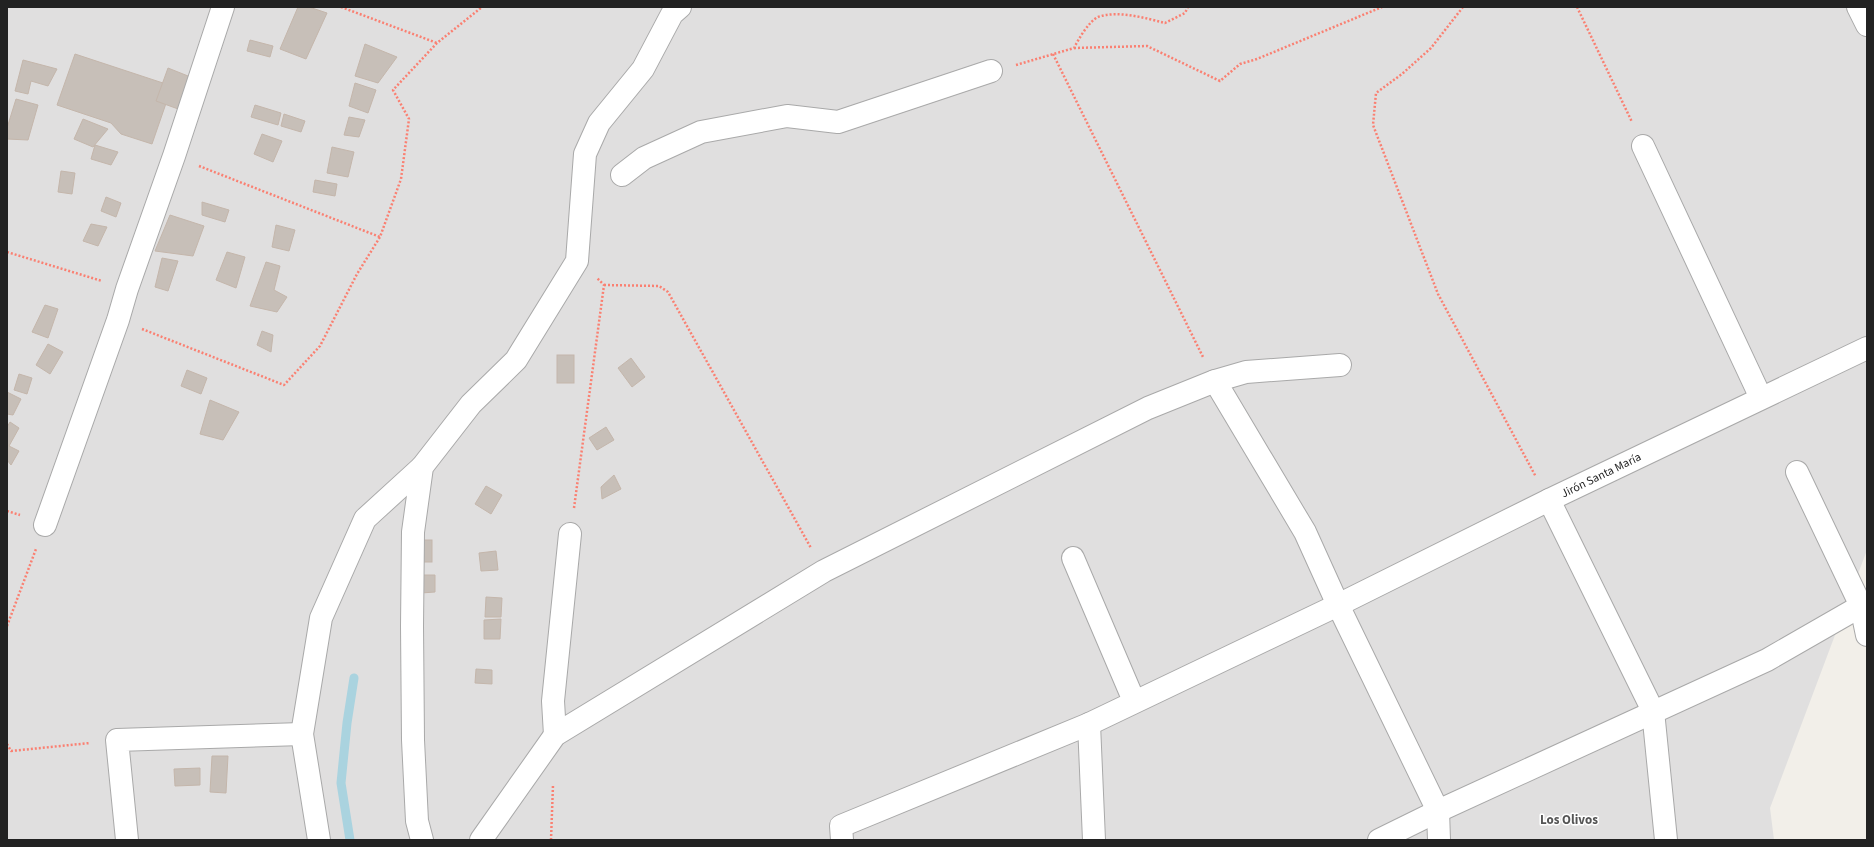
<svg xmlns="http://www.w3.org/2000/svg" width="1874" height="847" font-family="'Source Sans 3',sans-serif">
<rect width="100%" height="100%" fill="#f2efe9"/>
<polygon fill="#e0dfdf" points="7,7 1867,7 1867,550 1770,808 1774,840 7,840"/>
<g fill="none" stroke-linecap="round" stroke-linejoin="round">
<polyline stroke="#aad3df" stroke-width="9" points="350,840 341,783 347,723 354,678"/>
</g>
<g fill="#c7bfb8" stroke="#c4b6ab">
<polygon points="298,7 309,7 327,13 306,59 280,49"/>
<polygon points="250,40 273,46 270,57 247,51"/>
<polygon points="365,44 397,57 378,83 355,76"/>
<polygon points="75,54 172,86 152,144 121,134 111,123 57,105"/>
<polygon points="23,60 57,69 48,86 31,81 28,94 15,91"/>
<polygon points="168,68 193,78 181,110 156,101"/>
<polygon points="355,83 376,90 368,113 349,106"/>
<polygon points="16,99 38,105 28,140 7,139 7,128"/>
<polygon points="255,105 281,113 278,125 251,117"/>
<polygon points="284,114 305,121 301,132 281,126"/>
<polygon points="349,117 365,120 359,137 344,135"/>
<polygon points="83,119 108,129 93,147 74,139"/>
<polygon points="262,134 282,141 273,162 254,154"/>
<polygon points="95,145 118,152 111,165 91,159"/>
<polygon points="332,147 354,152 348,177 327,173"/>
<polygon points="61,171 75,173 72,194 58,192"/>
<polygon points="315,180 337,184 335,196 313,192"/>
<polygon points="106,197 121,203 116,217 101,211"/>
<polygon points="202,202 229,210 225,222 202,215"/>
<polygon points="170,215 204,226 193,256 155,251"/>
<polygon points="91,224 107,227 98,246 83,241"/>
<polygon points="276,225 295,230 289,251 272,247"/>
<polygon points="227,252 245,257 236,288 216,280"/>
<polygon points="162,258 178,261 168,291 155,287"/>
<polygon points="266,262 280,266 274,290 287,297 277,312 250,306"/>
<polygon points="45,305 58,309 48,338 32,332"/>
<polygon points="262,331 273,335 271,352 257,345"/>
<polygon points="48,344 63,352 50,374 36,365"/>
<rect x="557" y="355" width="17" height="28"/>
<polygon points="631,358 645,377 632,387 618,368"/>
<polygon points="187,370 207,378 201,394 181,386"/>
<polygon points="19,374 32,378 27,394 14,390"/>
<polygon points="7,392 21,399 13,415 7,414"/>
<polygon points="210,400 239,412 223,440 200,434"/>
<polygon points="10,422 19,428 9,446 19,451 11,465 7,460 7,427"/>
<polygon points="606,427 614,440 597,450 589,438"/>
<polygon points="614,475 621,489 602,499 601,487"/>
<polygon points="486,486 502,495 491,514 475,504"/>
<rect x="417" y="540" width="15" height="22"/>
<polygon points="496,551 498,570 481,571 479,553"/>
<polygon points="421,575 435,575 435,592 421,593"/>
<polygon points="486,597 502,598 501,617 485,617"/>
<polygon points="501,619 500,639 484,639 484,620"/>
<polygon points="476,669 492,670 492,684 475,683"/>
<polygon points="212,756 228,756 226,793 210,792"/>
<polygon points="200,768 200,785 175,786 174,769"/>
</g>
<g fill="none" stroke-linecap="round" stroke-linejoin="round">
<g stroke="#a9a9a9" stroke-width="24">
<g id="minor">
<polyline points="1858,7 1867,25"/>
<polyline points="1643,146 1761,398"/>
<polyline points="622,175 644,158 701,132 787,116 838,122 991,71"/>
<polyline points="1215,381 1305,532 1338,605 1438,811 1439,840"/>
<polyline points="1797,472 1861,606 1867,635"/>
<polyline points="1549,500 1653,711 1666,840"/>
<polyline points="45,525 118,320 127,289 174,156 223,7"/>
<polyline points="1073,558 1134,701"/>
<polyline points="1089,724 1094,840"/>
<polyline points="555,735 553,701 570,534"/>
<polyline points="127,840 117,740 302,734"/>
<polyline points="319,840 302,734 321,618 365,519 422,467"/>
<polyline points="422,840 417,821 413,740 412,626 413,532 422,467 471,404 516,360 577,261 585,154 599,123 643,69 672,14 680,7"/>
<polyline points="481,840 555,735 824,571 1148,408 1215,381 1246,372 1340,365"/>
<polyline points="842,840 841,826 1089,724 1338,605 1549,500 1867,348"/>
<polyline points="1379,840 1438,811 1767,660 1861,606 1867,606"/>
</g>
</g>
<g stroke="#fa8072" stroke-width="2.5" stroke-dasharray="2 2" stroke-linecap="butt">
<polyline points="341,7 437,43"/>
<polyline points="1463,7 1431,48 1402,74 1376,93 1373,125 1438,294 1536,477"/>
<polyline points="1577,7 1632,122"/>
<polyline points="1074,48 1147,46 1220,81 1240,64 1257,59 1382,7"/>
<polyline points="1053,54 1203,357"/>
<path d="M1016,65L1074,48C1078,40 1089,21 1098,17C1118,10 1145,18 1165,23L1185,13L1188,7"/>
<polyline points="199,166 380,237"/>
<polyline points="7,252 102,281"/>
<polyline points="604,285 659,286 668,292 811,548"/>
<polyline points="142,329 284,385 320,346 357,274 380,237 401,179 409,119 393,90 437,43 482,7"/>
<polyline points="574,508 604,285 597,278"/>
<polyline points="7,511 20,515"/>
<polyline points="7,626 36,549"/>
<polyline points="7,744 11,751 90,743"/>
<polyline points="551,840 553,785"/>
</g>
<use href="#minor" stroke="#fff" stroke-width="22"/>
</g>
<g text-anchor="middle" stroke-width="3" stroke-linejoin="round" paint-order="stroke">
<g font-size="12" fill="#222" stroke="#fff">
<text transform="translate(1601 475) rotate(-26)" y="4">Jirón Santa María</text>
</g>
<g font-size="13" font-weight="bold" fill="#555" stroke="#fff">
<text x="1569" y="824">Los Olivos</text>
</g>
</g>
<rect width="1874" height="847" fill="none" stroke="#222222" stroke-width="16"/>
</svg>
